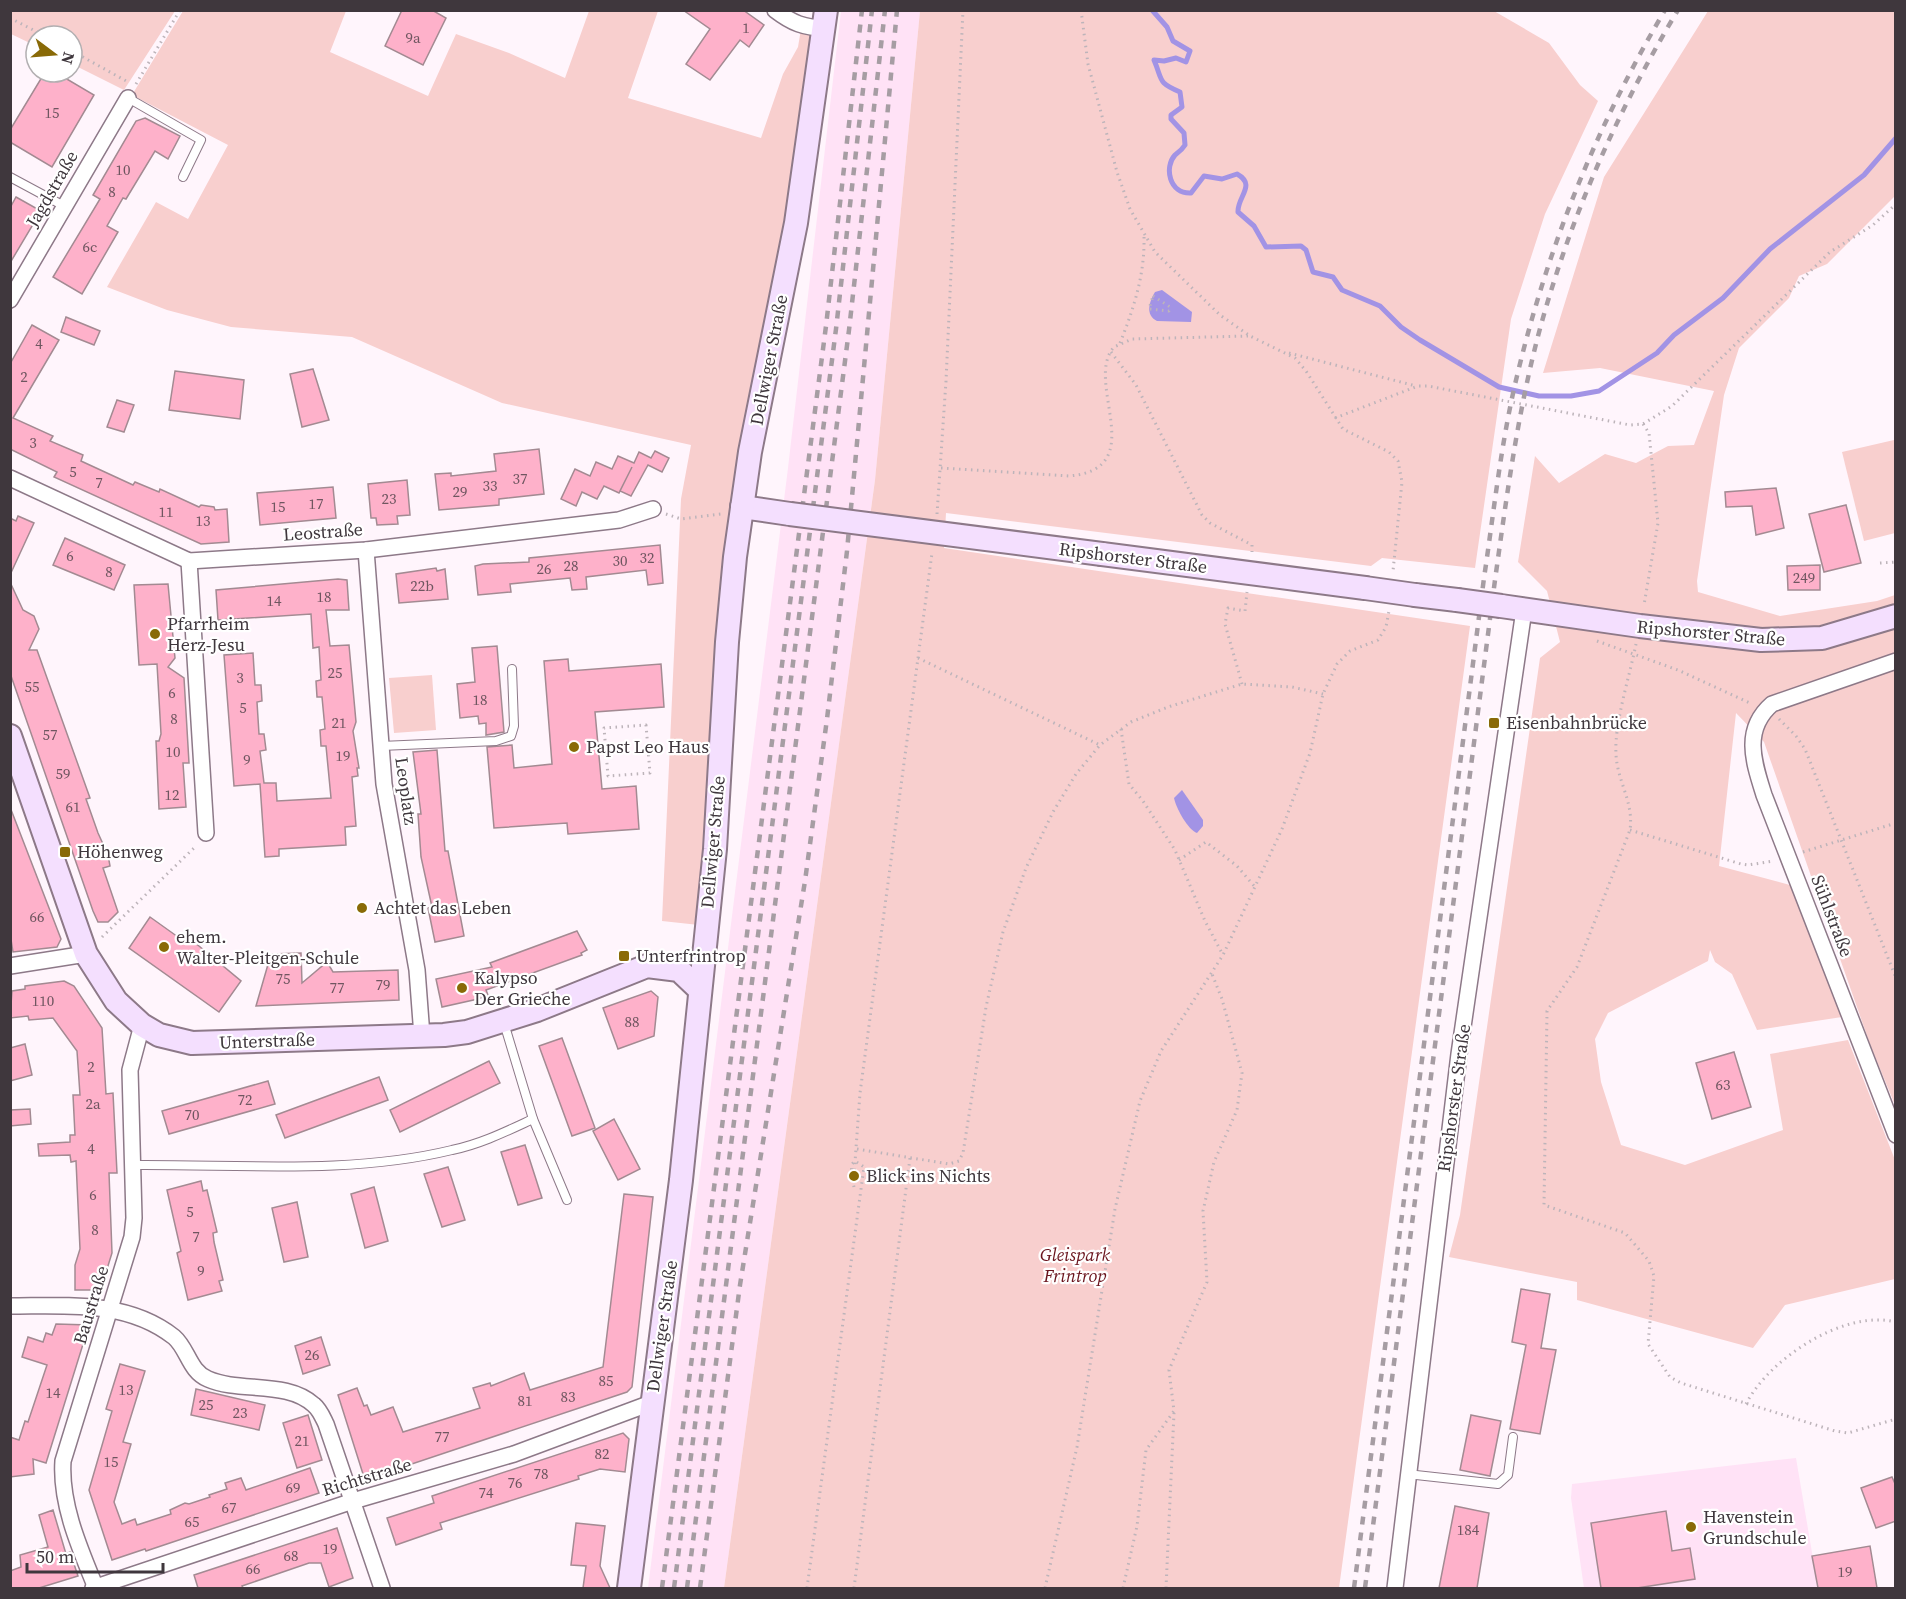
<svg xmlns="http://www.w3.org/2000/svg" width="1906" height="1599" font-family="'Source Serif 4',serif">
<rect width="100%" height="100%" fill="#fff5fc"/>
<g fill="#ffe2f6">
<polygon points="841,11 920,11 875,480 724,1588 648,1588 788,468"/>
<polygon points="1796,1458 1818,1588 1584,1588 1571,1498 1572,1484"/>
</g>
<g fill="#f8cfce">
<polygon points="10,11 11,10 175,11 124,90 72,64 72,36 36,36 36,46 11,34"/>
<polygon points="183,11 346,11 330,52 428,96 456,34 509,53 565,78 589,11 658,11 628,98 761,138 783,74 798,47 801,29 819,38 753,413 699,925 662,921 681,499 691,445 502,403 352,337 231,327 167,310 107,287 156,202 188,219 228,145 132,95"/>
<polygon points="920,11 1494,11 1549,43 1580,85 1598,101 1545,214 1511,319 1475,568 1382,558 1371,566 946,513 944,548 1470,626 1339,1588 724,1588 875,480"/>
<polygon points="1708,11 1895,11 1895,196 1827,264 1799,276 1789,298 1739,348 1724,395 1697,581 1698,592 1780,616 1877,601 1895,595 1895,1105 1871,1047 1764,742 1736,713 1719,866 1790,885 1842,1017 1757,1030 1732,974 1715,962 1710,950 1708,961 1608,1013 1595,1039 1601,1082 1621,1145 1685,1165 1783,1130 1770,1054 1848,1040 1895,1160 1895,1279 1785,1305 1753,1348 1577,1300 1577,1282 1449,1257 1460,1215 1540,658 1560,642 1547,591 1518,562 1535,456 1559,483 1605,454 1636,463 1668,446 1694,445 1714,391 1600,368 1543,373 1604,177"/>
<polygon points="1894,440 1895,533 1864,541 1842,452"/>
<polygon points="432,675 436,730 394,733 389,678"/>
</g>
<g fill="#a293e5">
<path d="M1162,290L1192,312L1191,322L1157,321C1145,315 1149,302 1155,292Z"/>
<path d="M1182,790L1203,820V826L1197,833C1188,830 1176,808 1174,798Z"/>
</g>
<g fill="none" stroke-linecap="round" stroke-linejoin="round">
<path stroke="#a293e5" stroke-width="5" d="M1152,10L1167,27L1173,41L1190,51L1186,62L1176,58L1164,61L1154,60C1163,81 1157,82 1180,92L1182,107L1171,115V119L1184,133L1185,145C1182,150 1179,152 1175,155C1164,167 1169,194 1191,193L1204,176L1222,179L1237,174C1257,185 1237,197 1238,212L1254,226L1266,247L1301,246L1306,250L1313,272L1333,277L1342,290L1380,306L1401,327L1420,340L1499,387L1539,396H1571L1599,391L1657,353L1674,335L1723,298L1770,249L1864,175L1896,138"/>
</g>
<g fill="#feb1ca" stroke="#a38a92" stroke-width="1.5">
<polygon points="402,10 432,10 446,18 423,65 385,46"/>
<polygon points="683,10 743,10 764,25 749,47 740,40 710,80 686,64 710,29"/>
<polygon points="45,72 55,72 94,95 52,167 10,142 10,130"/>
<polygon points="145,118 180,136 168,159 155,151 126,199 123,198 107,226 118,232 82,294 53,277 100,199 93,195 136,121"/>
<polygon points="16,197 41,211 10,263 10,208"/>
<polygon points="66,317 100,331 94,345 61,332"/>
<polygon points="32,325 59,340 13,418 53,436 50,441 83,455 81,461 133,485 135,482 159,492 160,489 199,507 201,505 214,507 215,510 227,509 229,542 201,544 54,477 57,472 10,449 10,364"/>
<polygon points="313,369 329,420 302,427 290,374"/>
<polygon points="175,371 244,380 240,419 169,410"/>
<polygon points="117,400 134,405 124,432 107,427"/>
<polygon points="539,449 544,494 499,499 499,505 439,510 435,474 451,473 451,476 496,471 494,454"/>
<polygon points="655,451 669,458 662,472 648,465 631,496 620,491 632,467 619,493 604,486 597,499 582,492 576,506 561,499 575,469 590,476 596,462 612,469 618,456 634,463 639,452 651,458"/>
<polygon points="407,480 410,515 397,516 398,524 377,525 376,518 371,518 368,484"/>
<polygon points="333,487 336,518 260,525 257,493"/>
<polygon points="1776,488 1784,528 1756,535 1752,506 1726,507 1725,492"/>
<polygon points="1846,505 1861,563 1824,572 1809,514"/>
<polygon points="18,516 34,523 10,575 10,518 16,521"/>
<polygon points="65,538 125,565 114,590 53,565"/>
<polygon points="660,545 663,583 648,585 646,570 586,577 587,589 572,590 570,578 510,584 511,592 478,595 475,566 483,564 529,562 529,558"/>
<polygon points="1820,565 1820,590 1788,590 1787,566"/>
<polygon points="436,568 437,571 445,569 448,599 399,603 396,574"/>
<polygon points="338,579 347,580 349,610 326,610 330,646 349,645 356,722 353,731 359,768 357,768 358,776 352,777 356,826 345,827 346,845 279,849 279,856 265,857 260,784 234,786 224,655 253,653 255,685 261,685 262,701 257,702 259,734 264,734 266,750 260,751 264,783 276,783 277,801 331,798 326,746 321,746 320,730 325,729 322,697 317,697 316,681 321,680 319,647 313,648 311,614 218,620 216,590"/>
<polygon points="10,582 23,610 34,616 39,629 29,650 37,650 90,798 86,799 98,833 108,855 110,866 103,868 118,912 108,922 98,922 93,911 10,673"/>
<polygon points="168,584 175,658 168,667 184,678 189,763 183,763 186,807 159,809 156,741 159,741 161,734 157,664 139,665 134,585"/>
<polygon points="497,646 504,732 486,735 486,723 479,724 478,716 460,718 457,684 475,682 472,648"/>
<polygon points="568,659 569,671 661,664 664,707 595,712 602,789 636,786 639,829 568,834 567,823 494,828 487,747 512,745 514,768 552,764 544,661"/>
<polygon points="437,750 445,851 448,851 464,936 435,942 428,908 432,907 421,857 418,814 421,814 413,752"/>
<polygon points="10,807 61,939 57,947 13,952 10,933"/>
<polygon points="150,917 178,937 180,933 199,946 241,981 219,1012 129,948"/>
<polygon points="577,931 587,950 581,953 582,955 486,990 488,995 478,999 442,1007 436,979 492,967 490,963"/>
<polygon points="301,953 302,983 327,962 333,972 398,970 399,1000 256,1006 271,954"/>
<polygon points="64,981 74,986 102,1028 106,1094 113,1093 117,1173 109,1173 112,1253 102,1285 96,1290 75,1290 75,1265 80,1249 76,1161 71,1162 70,1155 39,1156 38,1144 70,1142 70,1135 75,1135 73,1095 80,1095 77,1051 53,1018 29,1020 28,1016 10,1018 12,991 25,989 25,986"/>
<polygon points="651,991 658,997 654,1036 618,1049 603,1008"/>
<polygon points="562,1038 595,1128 572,1136 539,1046"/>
<polygon points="25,1044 32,1075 10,1081 10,1048"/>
<polygon points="1734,1052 1751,1107 1712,1119 1696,1063"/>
<polygon points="489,1061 500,1083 400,1132 390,1110"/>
<polygon points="379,1077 388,1100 285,1138 276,1115"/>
<polygon points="268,1081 275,1104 169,1134 162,1111"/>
<polygon points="30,1109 31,1124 10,1126 10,1110"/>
<polygon points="614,1119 640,1169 618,1180 593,1131"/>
<polygon points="525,1145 542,1198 518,1205 501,1152"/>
<polygon points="448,1167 465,1220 442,1227 424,1174"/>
<polygon points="201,1181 203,1191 207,1190 217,1232 213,1233 214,1242 223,1280 219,1281 222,1291 188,1300 177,1253 181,1251 167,1190"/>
<polygon points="374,1187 388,1241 365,1248 351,1194"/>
<polygon points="624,1194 653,1197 632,1387 627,1392 370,1478 363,1474 338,1395 357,1388 364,1406 367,1405 371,1415 393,1407 403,1432 480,1408 473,1388 490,1383 491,1386 524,1373 530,1390 603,1367"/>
<polygon points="297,1202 308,1257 284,1262 272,1208"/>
<polygon points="1521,1289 1550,1294 1541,1348 1556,1350 1540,1434 1510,1429 1526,1345 1512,1342"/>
<polygon points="56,1324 89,1325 46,1463 33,1459 34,1474 10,1477 10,1437 19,1440 25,1421 28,1422 47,1365 22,1357 28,1337 43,1342 46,1333 52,1335"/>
<polygon points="321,1337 330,1365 303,1374 295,1346"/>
<polygon points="120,1364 145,1371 123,1442 131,1444 114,1502 122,1524 135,1519 137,1525 171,1514 170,1510 185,1503 189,1504 210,1497 209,1495 227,1489 225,1483 241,1478 246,1490 310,1468 319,1493 146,1551 145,1549 112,1560 89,1490 112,1411 106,1409"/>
<polygon points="196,1389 265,1405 259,1430 191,1415"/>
<polygon points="308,1415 322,1460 297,1468 283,1423"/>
<polygon points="1471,1415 1501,1421 1490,1476 1460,1470"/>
<polygon points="623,1433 629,1439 625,1472 600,1469 578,1476 579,1479 440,1523 442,1529 396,1545 387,1518 434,1503 432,1496"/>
<polygon points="1892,1477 1896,1486 1896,1521 1876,1528 1861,1488"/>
<polygon points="1455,1506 1489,1513 1477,1588 1439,1588"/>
<polygon points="53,1510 66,1554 70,1552 78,1576 39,1588 10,1588 10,1571 21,1567 20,1555 48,1547 39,1515"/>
<polygon points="1666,1511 1672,1551 1690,1548 1695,1579 1637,1588 1601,1588 1591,1523"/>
<polygon points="576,1523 605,1526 600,1566 610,1588 583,1588 586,1566 571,1565"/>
<polygon points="337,1528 353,1578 329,1587 321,1563 309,1563 242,1586 243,1588 198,1588 194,1575"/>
<polygon points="1870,1546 1877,1588 1818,1588 1812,1556"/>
</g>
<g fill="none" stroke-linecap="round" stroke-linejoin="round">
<g stroke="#8d7988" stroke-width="10">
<g id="lane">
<polyline points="128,98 201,140 183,177"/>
<polyline points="10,177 64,206"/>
<polyline points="381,746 496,741 511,736 514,726 512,669"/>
<polyline points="504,1023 533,1119 567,1200"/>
<path d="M133,1165C239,1164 349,1175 452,1150C481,1144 507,1131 533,1119"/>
<polyline points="1407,1474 1498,1484 1508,1475 1513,1437"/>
</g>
</g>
<g stroke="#8d7988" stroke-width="18">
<g id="street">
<path d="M775,10C792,23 804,28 826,28"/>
<polyline points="10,300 128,98"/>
<polyline points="10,478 189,561 366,550 619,520 653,509"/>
<polyline points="366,550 384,784 417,970 422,1036"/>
<polyline points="189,561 206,833"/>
<path d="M1896,661L1772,704C1742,730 1754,763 1764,795L1896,1135"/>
<polyline points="10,966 86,954"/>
<path d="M10,1306C67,1306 127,1300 174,1337C188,1349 189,1371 208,1379C240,1393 287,1380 314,1405C320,1410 323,1418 326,1424L382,1588"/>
<polyline points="93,1588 353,1501 514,1454 651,1403"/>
<path d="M96,1588C80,1549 60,1504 63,1461L132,1237L134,1218L130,1070L142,1025"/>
<polyline points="1395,1588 1459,1054 1524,610"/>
</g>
</g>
<g stroke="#8d7988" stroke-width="26">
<g id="secondary">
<polyline points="742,507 790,514"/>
<polyline points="1102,554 1365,588"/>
<polyline points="1415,595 1457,600"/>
<polyline points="1501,606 1640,626 1761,640 1822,638 1896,616"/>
<polyline points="10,736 86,954 116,1001 142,1025 159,1035 192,1043 444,1035 467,1032 537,1010 647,966 679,970 699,989"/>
<polyline points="629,1588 681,1180 715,849 727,642 735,557 750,452 796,223 826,10"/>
</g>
</g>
<g stroke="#bdb4ba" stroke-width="3" stroke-dasharray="1.5 4.5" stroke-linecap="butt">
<polyline points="1081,10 1088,64 1117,172 1130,209 1155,252 1220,315 1250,336 1295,358 1306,371 1343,429 1389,452 1398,461 1402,482 1393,571"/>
<polyline points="10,11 11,10"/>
<polyline points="10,18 45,36"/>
<polyline points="72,51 128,82"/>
<polyline points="136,84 180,10"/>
<polygon points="1153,296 1170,307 1169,311 1149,309"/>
<path d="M1120,343C1134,308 1145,274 1144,236"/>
<polyline points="1111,352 1136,385 1202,515 1210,523 1252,545 1252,552"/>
<polyline points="1289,353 1416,386"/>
<polyline points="1335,418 1418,386 1428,386 1630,425 1643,424 1672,406 1830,252 1873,225 1896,204"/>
<polyline points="1643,424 1649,433 1658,523 1644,605"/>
<path d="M941,468L1069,476C1152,469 1083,382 1114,347L1132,339L1248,336"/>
<polyline points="666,514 681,519 721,514"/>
<polyline points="937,514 946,381 963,10"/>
<polyline points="1880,563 1896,562"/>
<polyline points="1597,641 1678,670 1752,704"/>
<path d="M1636,644C1630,675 1614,724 1616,754C1617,781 1634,802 1630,830L1577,967L1547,1011L1544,1205L1625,1233L1649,1261L1654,1276L1648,1344L1670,1377L1681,1383L1835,1431L1848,1433L1896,1419"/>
<polyline points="918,658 1100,745"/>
<polyline points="1242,684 1225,624 1228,608 1245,611 1247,592"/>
<polyline points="1779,719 1796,736 1805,749 1896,978"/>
<polygon points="646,725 650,773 608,776 604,728"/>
<polyline points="1121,729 1129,784 1143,801 1175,850 1205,921 1223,955"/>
<polyline points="1630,830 1741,864 1748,865 1774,861"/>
<polyline points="1803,852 1896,823"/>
<polyline points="1179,860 1206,842 1237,866 1255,887"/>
<polyline points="102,937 196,846"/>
<polyline points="857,1149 949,1164 959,1161 963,1153 986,1007 1003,932 1026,868 1053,812 1076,774 1100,745 1131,722 1168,707 1242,684 1292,687 1323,694"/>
<polyline points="854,1176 860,1093 932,553"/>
<path d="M1746,1404C1769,1359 1844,1309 1896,1322"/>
<polyline points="807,1588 864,1167 855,1161 852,1164 851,1175 854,1187"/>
<polyline points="854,1588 910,1158"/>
<polyline points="1045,1588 1077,1447 1115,1209 1140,1101 1161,1051 1223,955 1282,829 1310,753 1323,694 1337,664 1350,651 1378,640 1386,627 1389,611"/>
<polyline points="1123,1588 1137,1526 1146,1450 1174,1411 1169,1370 1207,1282 1203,1211 1214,1162 1237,1110 1242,1073 1222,999 1212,974"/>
<polyline points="1166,1588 1174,1413"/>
</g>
<use href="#lane" stroke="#fff" stroke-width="8"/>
<use href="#street" stroke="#fff" stroke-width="15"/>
<use href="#secondary" stroke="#f4dffe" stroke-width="22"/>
<g stroke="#a69da3" stroke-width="4.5" stroke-dasharray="8 8" stroke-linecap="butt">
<polyline points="662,1588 826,326 862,10"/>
<polyline points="674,1588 836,329 872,10"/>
<polyline points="687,1588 849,330 885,10"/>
<polyline points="700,1588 740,1285 805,881 827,719 847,551 897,10"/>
<path d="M1354,1588L1484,578C1494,511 1501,442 1517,376C1548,246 1597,125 1665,10"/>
<path d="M1365,1588L1495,580C1508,487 1520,394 1547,304C1578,200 1622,103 1678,10"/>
</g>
<g stroke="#8d7988" stroke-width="26" stroke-linecap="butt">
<g id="secondary-bridge">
<polyline points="790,514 1102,554"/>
<polyline points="1365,588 1415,595"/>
<polyline points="1457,600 1501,606"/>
</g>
</g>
<use href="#secondary-bridge" stroke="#f4dffe" stroke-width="22"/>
</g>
<g fill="#896a07" stroke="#fff" stroke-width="2">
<circle cx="155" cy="634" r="6"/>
<rect x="1488" y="717" width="12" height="12" rx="3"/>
<circle cx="574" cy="747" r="6"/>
<rect x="59" y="846" width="12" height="12" rx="3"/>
<circle cx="362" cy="908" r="6"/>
<circle cx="164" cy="947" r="6"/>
<rect x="618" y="950" width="12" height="12" rx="3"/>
<circle cx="462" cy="988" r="6"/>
<circle cx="854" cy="1176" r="6"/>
<circle cx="1691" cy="1527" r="6"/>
</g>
<g text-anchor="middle" stroke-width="4.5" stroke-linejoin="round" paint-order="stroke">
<g font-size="15" fill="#6f5660">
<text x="746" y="33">1</text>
<text x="413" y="43">9a</text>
<text x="52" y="118">15</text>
<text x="123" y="175">10</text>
<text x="112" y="197">8</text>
<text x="90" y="252">6c</text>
<text x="39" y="349">4</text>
<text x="24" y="382">2</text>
<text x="33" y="448">3</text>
<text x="73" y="477">5</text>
<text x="520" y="484">37</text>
<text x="99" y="488">7</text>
<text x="490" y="491">33</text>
<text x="460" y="497">29</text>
<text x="389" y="504">23</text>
<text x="316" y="509">17</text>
<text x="278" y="512">15</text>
<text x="166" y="517">11</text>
<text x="203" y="526">13</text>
<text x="70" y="561">6</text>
<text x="647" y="563">32</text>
<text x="620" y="566">30</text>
<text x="571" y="571">28</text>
<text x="544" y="574">26</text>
<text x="109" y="577">8</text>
<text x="1804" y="583">249</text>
<text x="422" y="591">22b</text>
<text x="324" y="602">18</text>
<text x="274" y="606">14</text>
<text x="335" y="678">25</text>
<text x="240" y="683">3</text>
<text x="32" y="692">55</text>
<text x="172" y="698">6</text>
<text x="480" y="705">18</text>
<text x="243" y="713">5</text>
<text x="174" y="724">8</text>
<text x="339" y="728">21</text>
<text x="50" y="740">57</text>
<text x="173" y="757">10</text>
<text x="343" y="761">19</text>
<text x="247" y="765">9</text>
<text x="63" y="779">59</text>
<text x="172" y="800">12</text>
<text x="73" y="812">61</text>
<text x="37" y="922">66</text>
<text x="283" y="984">75</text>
<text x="383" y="990">79</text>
<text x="337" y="993">77</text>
<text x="43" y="1006">110</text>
<text x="632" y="1027">88</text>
<text x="91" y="1072">2</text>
<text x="1723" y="1090">63</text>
<text x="245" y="1105">72</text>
<text x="93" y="1109">2a</text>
<text x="192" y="1120">70</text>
<text x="91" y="1154">4</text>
<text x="93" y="1200">6</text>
<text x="190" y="1217">5</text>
<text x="95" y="1235">8</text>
<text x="196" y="1242">7</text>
<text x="201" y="1276">9</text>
<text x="312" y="1360">26</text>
<text x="606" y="1386">85</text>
<text x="126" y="1395">13</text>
<text x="53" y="1398">14</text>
<text x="568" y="1402">83</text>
<text x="525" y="1406">81</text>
<text x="206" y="1410">25</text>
<text x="240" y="1418">23</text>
<text x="442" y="1442">77</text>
<text x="302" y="1446">21</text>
<text x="602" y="1459">82</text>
<text x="111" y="1467">15</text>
<text x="541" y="1479">78</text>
<text x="515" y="1488">76</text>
<text x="293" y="1493">69</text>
<text x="486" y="1498">74</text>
<text x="229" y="1513">67</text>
<text x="192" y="1527">65</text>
<text x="1468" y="1535">184</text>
<text x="330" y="1554">19</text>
<text x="291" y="1561">68</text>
<text x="253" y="1574">66</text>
<text x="1845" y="1577">19</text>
</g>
<g font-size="18" fill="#3f373d" stroke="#fff">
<text transform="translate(52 189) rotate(-60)" y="6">Jagdstraße</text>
<text transform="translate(769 360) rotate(-79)" y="6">Dellwiger Straße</text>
<text transform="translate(323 532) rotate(-4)" y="6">Leostraße</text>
<text transform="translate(1133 558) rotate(7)" y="6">Ripshorster Straße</text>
<text transform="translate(1711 633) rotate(5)" y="6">Ripshorster Straße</text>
<text transform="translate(406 791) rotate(82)" y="6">Leoplatz</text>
<text transform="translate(713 842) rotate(-85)" y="6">Dellwiger Straße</text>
<text transform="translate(1832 916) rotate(69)" y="6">Sühlstraße</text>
<text transform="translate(267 1041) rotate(-2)" y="6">Unterstraße</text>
<text transform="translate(1454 1098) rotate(-82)" y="6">Ripshorster Straße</text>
<text transform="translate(91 1305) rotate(-73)" y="6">Baustraße</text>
<text transform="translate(662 1326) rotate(-82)" y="6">Dellwiger Straße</text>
<text transform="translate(367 1477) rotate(-17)" y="6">Richtstraße</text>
</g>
<g font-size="18" fill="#3f373d" stroke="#fff" text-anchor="start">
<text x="167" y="630">Pfarrheim<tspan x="167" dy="21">Herz-Jesu</tspan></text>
<text x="1506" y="729">Eisenbahnbrücke</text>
<text x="586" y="753">Papst Leo Haus</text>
<text x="77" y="858">Höhenweg</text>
<text x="374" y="914">Achtet das Leben</text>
<text x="176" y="943">ehem.<tspan x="176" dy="21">Walter-Pleitgen-Schule</tspan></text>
<text x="636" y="962">Unterfrintrop</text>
<text x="474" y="984">Kalypso<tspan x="474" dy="21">Der Grieche</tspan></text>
<text x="866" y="1182">Blick ins Nichts</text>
<text x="1703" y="1523">Havenstein<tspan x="1703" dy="21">Grundschule</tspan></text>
</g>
<g font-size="18" font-style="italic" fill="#6a141d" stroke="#fff">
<text x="1075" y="1261">Gleispark<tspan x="1075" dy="21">Frintrop</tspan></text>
</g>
</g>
<rect width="1906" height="1599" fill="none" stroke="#3f373d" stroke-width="24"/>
<g transform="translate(54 54) rotate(106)"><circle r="28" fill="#ffffff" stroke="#b2afb1" stroke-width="1.5"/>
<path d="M0-4.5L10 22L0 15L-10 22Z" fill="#896a07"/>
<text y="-9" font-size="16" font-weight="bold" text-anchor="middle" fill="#3f373d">N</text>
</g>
<path d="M27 1563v9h136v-9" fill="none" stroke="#3f373d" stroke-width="3"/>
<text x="36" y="1563" font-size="18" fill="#3f373d" stroke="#ffffff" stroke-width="4.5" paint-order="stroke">50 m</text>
</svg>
